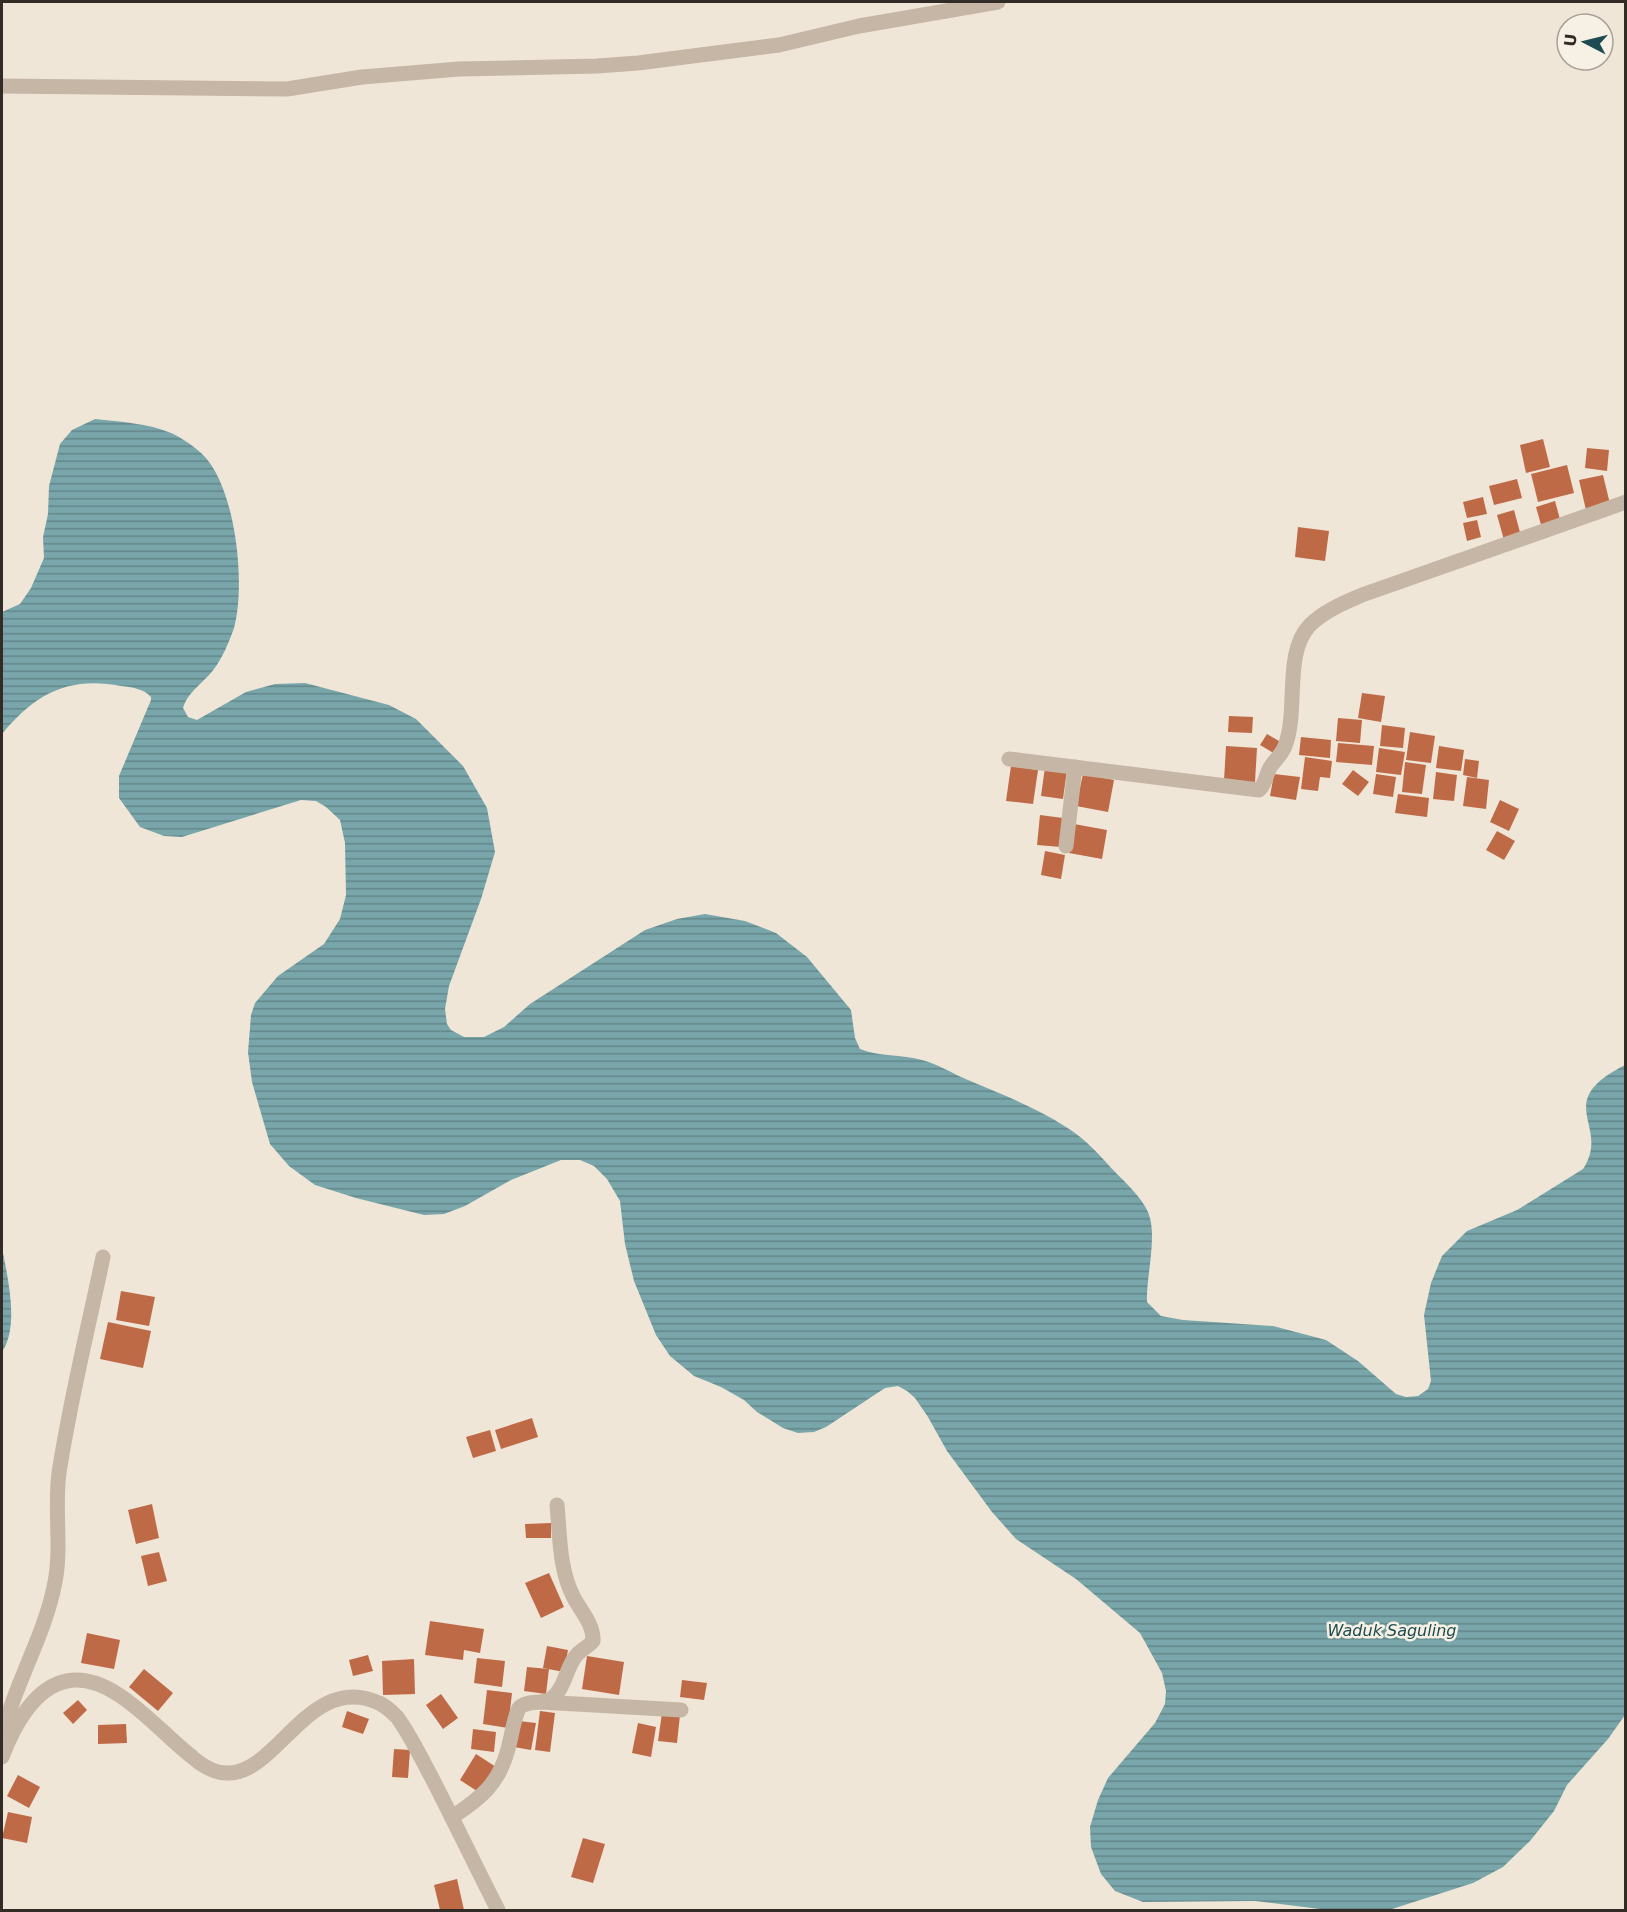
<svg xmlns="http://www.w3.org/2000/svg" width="1627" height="1912" font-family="'DejaVu Sans',sans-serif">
<defs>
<pattern id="water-rules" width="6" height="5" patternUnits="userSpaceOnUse" patternTransform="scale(1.5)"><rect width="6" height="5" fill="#79a6aa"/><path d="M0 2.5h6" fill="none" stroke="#64878a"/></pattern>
</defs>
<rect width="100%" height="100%" fill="#efe6d8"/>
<g fill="url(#water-rules)">
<path d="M95,419C120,422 148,423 171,433C182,438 197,448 205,457C236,491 246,585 234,628C230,640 222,659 214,669C204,683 188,691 183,708L188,717L197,720L246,692L275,684L305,683L389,705L416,719L463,766L487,808L495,852L481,899L449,986L445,1009L447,1024L451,1030L464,1037H484L504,1027L530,1004L645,930L677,919L705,914L745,921L776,933L807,957L851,1010L855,1038L860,1049C879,1057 902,1054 922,1060C938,1064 953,1074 968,1080C1001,1094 1035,1107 1066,1127C1086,1139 1101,1157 1116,1173C1128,1185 1141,1197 1148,1212C1158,1235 1146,1276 1147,1302L1161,1316L1183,1320L1273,1326L1326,1340L1358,1361L1396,1394L1406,1397L1418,1396L1428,1389L1431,1381L1424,1315L1431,1283L1442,1256L1467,1231L1517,1210L1583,1169C1612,1125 1550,1103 1625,1065V1715L1608,1739L1567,1785L1554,1811L1530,1841L1503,1867L1473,1883L1389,1910H1328L1255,1901L1143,1902L1115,1891L1101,1874L1091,1847L1090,1827L1098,1800L1108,1778L1155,1723L1165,1704L1166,1691L1162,1673L1140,1633L1076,1579L1016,1539L992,1512L947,1451L928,1417L915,1398L907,1391L898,1386L885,1388L826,1427L814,1432L798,1433L783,1428L757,1412L744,1400L721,1387L694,1376L670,1356L656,1335L634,1281L625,1244L620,1201L607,1179L594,1166L580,1160H561L511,1180L465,1206L444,1214L424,1215L356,1198L315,1185L289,1166L270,1144L252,1082L248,1052L251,1015L255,1003L278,976L324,944L340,919L346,895L345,843L340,820L326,807L316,801L301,800L182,837L164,836L140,827L119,798V776L151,700V697C144,689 132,687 121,686C68,676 35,694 2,734V612L20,604L31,588L44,558L43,537L48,514L49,486L60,444L72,430Z"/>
<path d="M2,1247C7,1276 20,1325 2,1352Z"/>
</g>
<g fill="#bf6a47">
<polygon points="1543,439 1550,467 1526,473 1520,445"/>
<polygon points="1587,448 1609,450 1607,471 1585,468"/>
<polygon points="1567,465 1574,493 1538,502 1531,474"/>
<polygon points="1603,475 1610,504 1586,510 1579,480"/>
<polygon points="1517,479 1522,498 1494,505 1489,486"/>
<polygon points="1483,497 1487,514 1467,518 1463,502"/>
<polygon points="1555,501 1561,523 1542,528 1536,507"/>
<polygon points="1514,510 1521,536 1504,540 1497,515"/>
<polygon points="1477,520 1481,537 1467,541 1463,523"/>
<polygon points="1298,527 1329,531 1325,561 1295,557"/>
<polygon points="1362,693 1385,696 1381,722 1358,718"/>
<polygon points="1229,716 1253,717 1252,733 1228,732"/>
<polygon points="1338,718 1362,720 1360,743 1336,741"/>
<polygon points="1382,725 1405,728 1403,748 1380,746"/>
<polygon points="1410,732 1435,736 1431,763 1406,760"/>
<polygon points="1267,734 1284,744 1277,755 1260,745"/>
<polygon points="1301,737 1331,740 1330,758 1299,755"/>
<polygon points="1338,743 1374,746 1372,765 1336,762"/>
<polygon points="1226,746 1257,748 1255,782 1224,781"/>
<polygon points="1439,746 1464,750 1461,771 1436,768"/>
<polygon points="1379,748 1405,752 1401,775 1376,772"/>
<polygon points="1305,757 1332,761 1330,778 1320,777 1318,791 1301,789"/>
<polygon points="1465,759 1479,761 1477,778 1463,775"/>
<polygon points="1405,762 1426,765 1422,794 1402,792"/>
<polygon points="1011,766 1038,770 1033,804 1006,801"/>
<polygon points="1045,767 1067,770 1063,799 1041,796"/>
<polygon points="1353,770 1369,782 1358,796 1342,784"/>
<polygon points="1436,772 1457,775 1454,801 1433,799"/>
<polygon points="1083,774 1114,780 1108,812 1076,806"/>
<polygon points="1274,774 1300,777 1296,800 1270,796"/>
<polygon points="1376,774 1396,777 1393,797 1373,794"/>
<polygon points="1467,777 1489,780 1486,809 1463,806"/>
<polygon points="1398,794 1429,798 1427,817 1395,813"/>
<polygon points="1500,800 1519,809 1509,831 1490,822"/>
<polygon points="1040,815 1063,818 1061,847 1037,845"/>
<polygon points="1074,824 1107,830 1102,859 1069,853"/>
<polygon points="1497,831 1515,841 1504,860 1486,850"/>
<polygon points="1045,851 1065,855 1061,879 1041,875"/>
<polygon points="121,1291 155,1297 149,1326 116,1320"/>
<polygon points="108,1322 151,1331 143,1368 100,1359"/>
<polygon points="532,1418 538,1437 501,1449 495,1430"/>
<polygon points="490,1430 496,1451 473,1458 466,1437"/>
<polygon points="152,1504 159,1538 136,1544 128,1510"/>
<polygon points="551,1523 551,1538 526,1538 525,1524"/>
<polygon points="159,1552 167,1581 148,1586 141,1556"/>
<polygon points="549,1573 564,1607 541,1618 525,1583"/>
<polygon points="430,1621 484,1629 480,1653 464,1650 463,1660 425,1655"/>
<polygon points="87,1633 120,1640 114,1669 81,1663"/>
<polygon points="547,1646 568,1650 564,1672 543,1668"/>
<polygon points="368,1655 373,1671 353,1676 349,1660"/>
<polygon points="587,1656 624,1662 619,1695 582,1689"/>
<polygon points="477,1658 505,1661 502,1687 474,1683"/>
<polygon points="414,1659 415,1694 383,1695 382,1661"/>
<polygon points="527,1667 549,1669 546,1694 524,1691"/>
<polygon points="144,1669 173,1693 158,1711 129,1687"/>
<polygon points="682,1680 707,1683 704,1700 680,1697"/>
<polygon points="487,1690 512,1693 508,1728 483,1724"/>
<polygon points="441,1694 458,1718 443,1729 426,1705"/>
<polygon points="78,1700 87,1710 73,1724 63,1713"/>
<polygon points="347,1711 369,1719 363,1734 342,1727"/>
<polygon points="540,1711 555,1713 550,1752 535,1750"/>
<polygon points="662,1713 680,1715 677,1743 658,1741"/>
<polygon points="519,1721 536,1723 531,1750 514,1747"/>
<polygon points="638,1723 656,1727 651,1757 632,1753"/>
<polygon points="126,1724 127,1743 98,1744 98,1725"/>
<polygon points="473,1729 496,1732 494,1752 471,1749"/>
<polygon points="394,1749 410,1750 408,1778 392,1777"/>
<polygon points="476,1754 496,1767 480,1793 460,1780"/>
<polygon points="18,1775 40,1787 29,1808 7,1796"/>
<polygon points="8,1812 32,1817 27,1843 2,1838"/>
<polygon points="583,1838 605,1844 593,1883 571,1877"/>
<polygon points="457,1879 464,1910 440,1910 434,1885"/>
</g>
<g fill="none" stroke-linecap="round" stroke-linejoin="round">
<g stroke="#c6b6a5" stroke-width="15">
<polyline points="2,86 287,89 362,77 459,69 597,66 638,63 779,45 859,26 998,2"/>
<path d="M1009,759L1259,790C1266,784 1266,773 1271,766C1276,759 1282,754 1285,746C1299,710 1283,653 1310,625C1324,611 1344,603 1362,595L1626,502"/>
<polyline points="1066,846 1075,767"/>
<polyline points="541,1702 681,1710"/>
<path d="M2,1738C14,1684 45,1636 55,1582C62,1546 54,1509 59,1473C70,1400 88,1329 103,1257"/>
<path d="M2,1757C13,1728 34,1687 67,1681C113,1672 158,1731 191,1756C201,1765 214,1773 227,1773C277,1775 310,1671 379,1703C386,1706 392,1712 397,1717C411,1736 422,1760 433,1780C455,1823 476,1867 498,1910"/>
<path d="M452,1817C480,1799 499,1784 508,1749C512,1735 513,1721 519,1708C528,1699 541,1705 551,1699C564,1690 566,1669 575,1657C580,1650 588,1647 593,1641C594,1625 581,1611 574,1598C559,1570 560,1536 557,1505"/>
</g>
</g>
<g text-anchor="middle" stroke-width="5" stroke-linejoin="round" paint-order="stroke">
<g font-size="16" font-style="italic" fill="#1e4b51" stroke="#f7f0e4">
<text x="1392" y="1636">Waduk Saguling</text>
</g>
</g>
<rect width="1627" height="1912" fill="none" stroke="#332b26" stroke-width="6"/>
<g transform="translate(1585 42) rotate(277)"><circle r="28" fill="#f7f0e4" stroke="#a9a198" stroke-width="1.5"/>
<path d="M0-4.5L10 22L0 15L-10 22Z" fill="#1e4b51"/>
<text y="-9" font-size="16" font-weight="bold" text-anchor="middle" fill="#332b26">U</text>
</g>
</svg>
